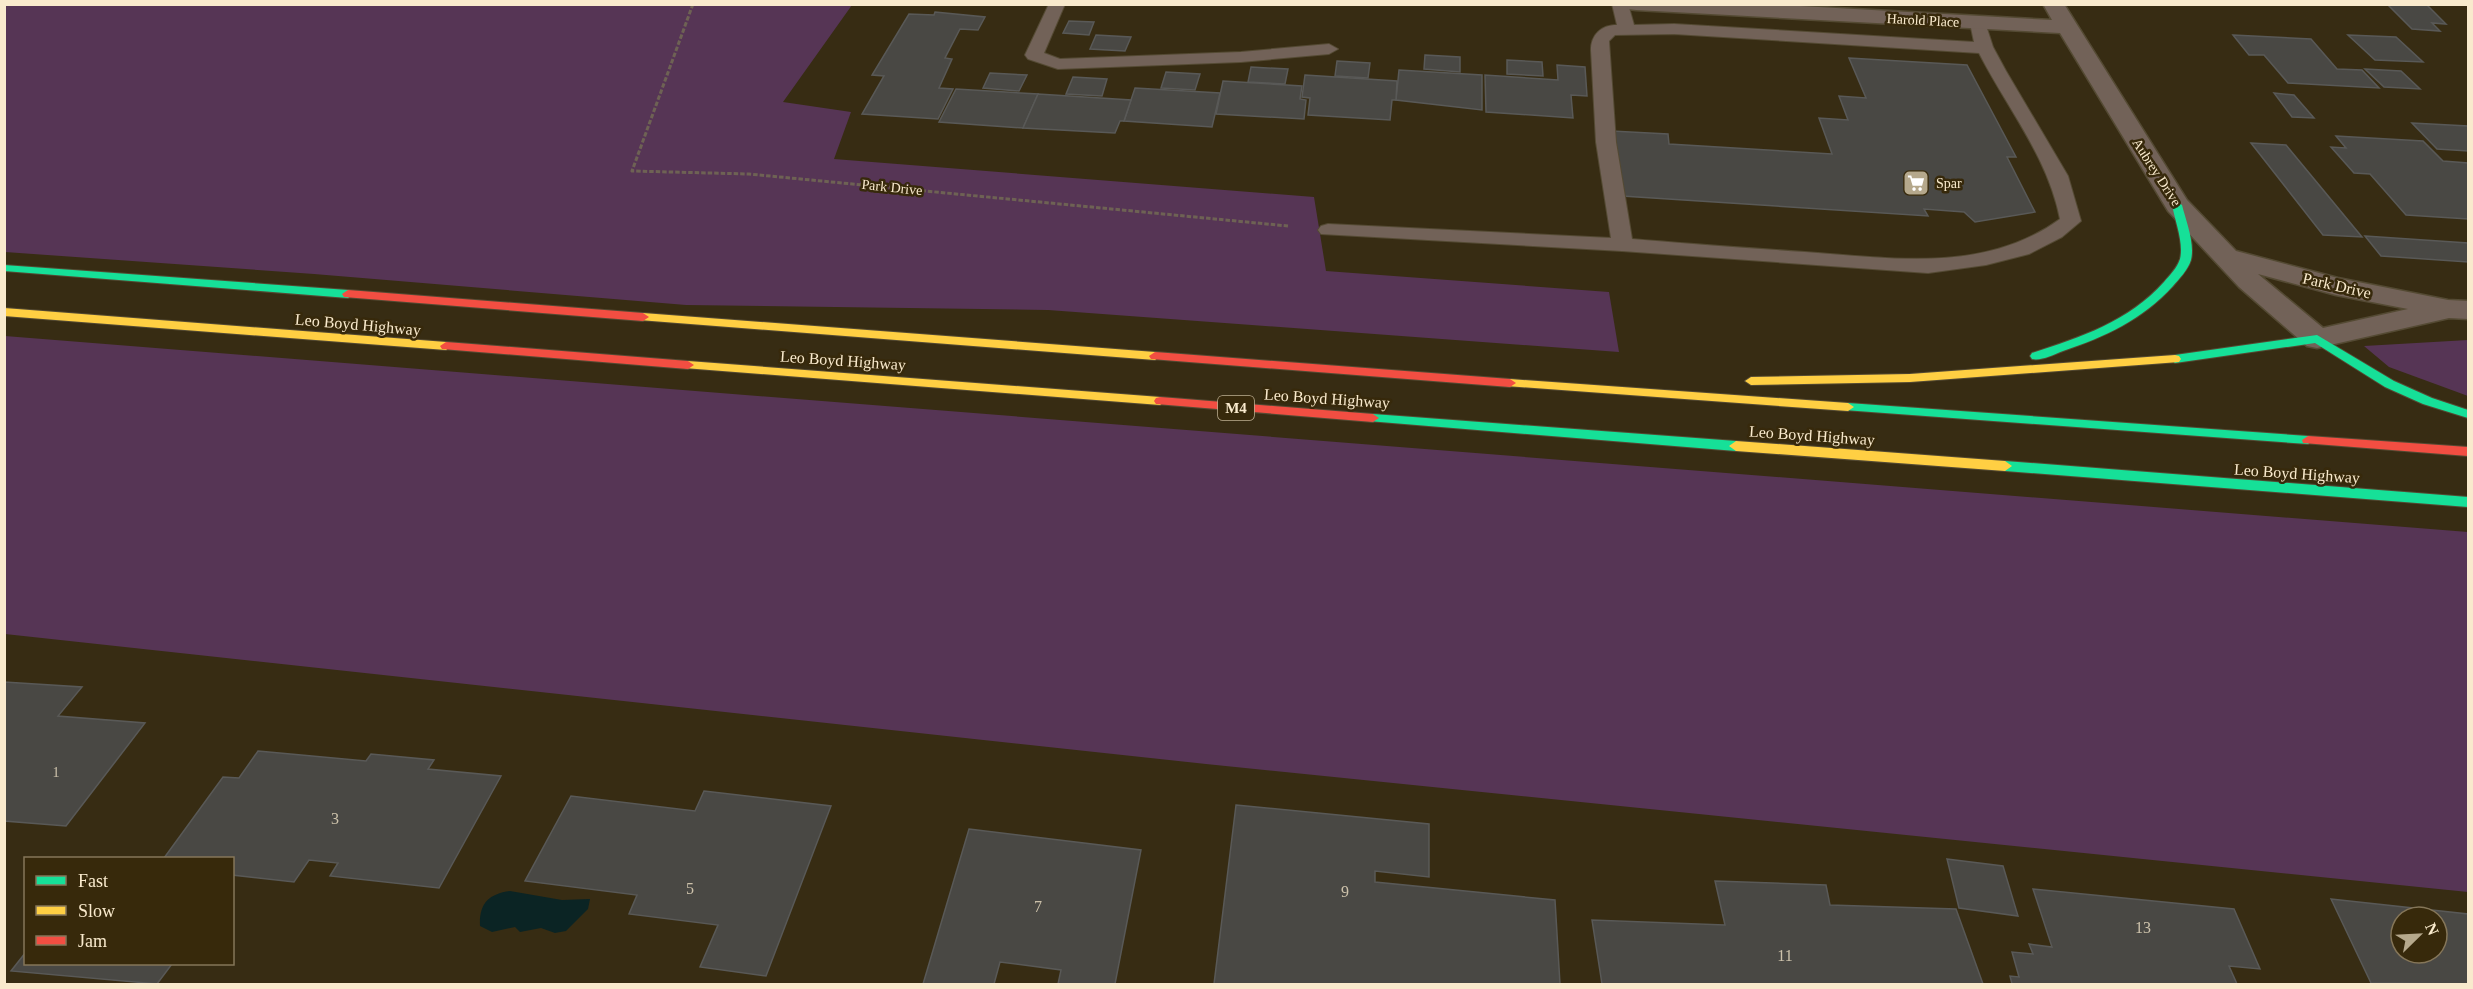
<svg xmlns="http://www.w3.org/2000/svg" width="2473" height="989" font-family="'Times New Roman',serif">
<rect width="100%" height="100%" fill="#372c13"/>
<g fill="#563555">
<polygon points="4,5 852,5 783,102 851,112 834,159 1314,197 1326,271 1609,292 1619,352 1048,310 686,305 314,274 5,252"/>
<polygon points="5,336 2468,532 2468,892 1206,764 5,634"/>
<polygon points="2468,340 2468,396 2389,367 2364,346"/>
</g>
<path fill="#0b2424" d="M510,891L562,900L590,899L588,909L566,931L555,933L541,928L520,932L515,927L492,932L480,926C479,904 488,894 510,891Z"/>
<g fill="#494844" stroke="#595957" stroke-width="1.5" fill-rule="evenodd">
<polygon points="2387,4 2426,4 2446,24 2432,23 2440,31 2412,29"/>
<polygon points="935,12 985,17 978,30 960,29 945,58 952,59 939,88 953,89 938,119 862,114 884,76 872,75 909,14 934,15"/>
<polygon points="1069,21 1094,22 1089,35 1063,33"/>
<polygon points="1096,35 1131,37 1125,51 1090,49"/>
<polygon points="2233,35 2311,39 2337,69 2362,70 2379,88 2288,83 2264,55 2249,55"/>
<polygon points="2348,35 2396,37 2423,62 2375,60"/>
<polygon points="1425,55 1460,57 1460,72 1424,69"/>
<polygon points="1849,58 1967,65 2016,157 2007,157 2035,212 1975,222 1964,212 1924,209 1928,216 1622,196 1612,131 1668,134 1669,144 1832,154 1819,118 1848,120 1839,96 1866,98"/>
<polygon points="1507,60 1542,62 1543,76 1507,74"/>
<polygon points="1337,61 1370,63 1368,78 1335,76"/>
<polygon points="1557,65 1585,67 1587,96 1571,95 1573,118 1486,112 1485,75 1558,80"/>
<polygon points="1251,67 1288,69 1285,84 1248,82"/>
<polygon points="2365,69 2401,71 2420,89 2384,87"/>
<polygon points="1399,70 1482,75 1482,110 1396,100"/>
<polygon points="1166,72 1200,74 1195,90 1161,88"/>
<polygon points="990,73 1027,75 1019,91 983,88"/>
<polygon points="1305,75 1397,81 1396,100 1392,100 1390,120 1308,115 1310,98 1302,97"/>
<polygon points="1073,77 1107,79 1102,96 1066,94"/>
<polygon points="1223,81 1302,86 1300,99 1306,100 1304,119 1216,114"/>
<polygon points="1135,88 1220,93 1212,127 1124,121"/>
<polygon points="956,89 1038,94 1023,128 939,122"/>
<polygon points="2274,93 2294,95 2314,118 2292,117"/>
<polygon points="1038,94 1131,100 1124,121 1120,121 1115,133 1023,128"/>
<polygon points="2412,123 2468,126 2468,151 2437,149"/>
<polygon points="2336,136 2423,141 2443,161 2468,163 2468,219 2406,215 2370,174 2354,173 2331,147 2346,148"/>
<polygon points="2251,143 2286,145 2362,237 2323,235"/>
<polygon points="2365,236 2468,243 2468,262 2381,256"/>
<polygon points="4,682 82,687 58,716 145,723 66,826 4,821"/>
<polygon points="258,751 366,761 371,754 434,760 428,769 501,776 439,888 330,876 338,863 309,860 294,882 232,875 232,858 164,858 223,777 239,778"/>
<polygon points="704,791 831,806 766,976 700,967 718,925 629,914 637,895 525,881 571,796 695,811"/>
<polygon points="1236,805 1429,824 1429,877 1375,871 1375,882 1555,900 1560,984 1214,984"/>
<polygon points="969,829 1141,850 1115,984 1058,984 1061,970 1000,962 994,984 923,984"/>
<polygon points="1947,859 2003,866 2018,916 1959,908"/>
<polygon points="1715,881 1826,885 1830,905 1956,909 1983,984 1602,984 1592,920 1725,925"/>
<polygon points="2033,889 2234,909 2260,969 2229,966 2237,984 2012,984 2010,976 2019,977 2012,952 2033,954 2029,944 2052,947"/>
<path d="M2331,899L2468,914V984L2371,983ZM2401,917H2437V953H2401Z"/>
<polygon points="26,952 26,964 172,964 157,984 11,971"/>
</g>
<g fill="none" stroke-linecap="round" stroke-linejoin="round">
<g stroke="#544a33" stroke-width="2">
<g id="lane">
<polygon points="1049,4 1065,4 1044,53 1060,59 1241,52 1329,44 1338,49 1329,54 1241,62 1058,69 1028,59 1025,55"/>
<path d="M1612,4H1628L1634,25L1674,24L1974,42L1970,23L1978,18L1984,19L1993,47L2006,71L2068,176L2081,221L2062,237L2029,254L1986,265L1928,273L1622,251L1321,234L1318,230L1321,226L1328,224L1611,238L1596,142L1591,50C1591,35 1601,25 1617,25ZM1674,34L1979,53C2007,108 2048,157 2060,219C1984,274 1892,258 1805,252C1747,248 1689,244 1632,239L1616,142L1609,41L1615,35Z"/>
</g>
</g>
<g stroke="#544a33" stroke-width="3">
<path id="street" d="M1626,4H1766L2052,20L2043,4H2064L2187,200L2236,251L2338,278L2448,300L2468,301V319L2449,318L2317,348L2307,346L2239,287L2168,211L2060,33L1636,10L1628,9ZM2258,274L2336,295L2408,309L2323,328Z"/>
</g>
<g stroke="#544a33" stroke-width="2">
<g id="fast">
<path d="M2177,202L2182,205C2186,221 2195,243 2191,260C2188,270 2179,279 2173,286C2142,320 2105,337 2063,351C2053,355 2041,361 2032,359L2030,356L2032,353C2081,337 2128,322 2164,282C2170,275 2177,268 2180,259C2184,243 2175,221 2172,205Z"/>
<polygon points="4,265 348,290 354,294 348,298 4,271"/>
<polygon points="2317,335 2394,381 2432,398 2468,410 2468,418 2423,404 2385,387 2315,343 2175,363 2169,359 2175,355"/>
<polygon points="1848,403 2308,436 2314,440 2308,444 1844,410 1842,407 1844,404"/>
<polygon points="1373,414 1736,441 1743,446 1736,451 1368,421 1367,418 1368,415"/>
<polygon points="2005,461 2468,497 2468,507 2005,471 1998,466"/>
</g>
</g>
<g stroke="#544a33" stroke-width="2">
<g id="slow">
<polygon points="4,308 446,342 452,346 446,350 4,316"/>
<polygon points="643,313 1155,352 1161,356 1155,360 639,320 637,317"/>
<polygon points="2175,355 2179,356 2181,359 2179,362 1910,382 1751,385 1745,381 1751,377 1910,374"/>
<polygon points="688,361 1160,397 1166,401 1160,405 684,368 682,365 684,362"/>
<polygon points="1510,379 1848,403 1854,407 1848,411 1506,386 1504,383 1506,380"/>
<polygon points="1736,441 2005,461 2012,466 2005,471 1736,451 1729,446"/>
</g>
</g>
<g stroke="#544a33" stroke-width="2">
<g id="jam">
<polygon points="348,290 643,313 649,317 643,321 344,297 342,294"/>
<polygon points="446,342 688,361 694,365 688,369 442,349 440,346"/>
<polygon points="1155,352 1510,379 1516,383 1510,387 1151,359 1149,356"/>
<polygon points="1160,397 1373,414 1379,418 1373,422 1156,404 1154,401 1156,398"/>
<polygon points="2308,436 2468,447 2468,456 2303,443 2302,440"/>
</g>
</g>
<polyline stroke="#6e6254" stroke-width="3" stroke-dasharray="4.5 2" stroke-linecap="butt" points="693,4 632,171 749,174 1288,226"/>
<use href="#lane" fill="#726258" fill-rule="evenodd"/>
<use href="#street" fill="#726258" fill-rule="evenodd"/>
<use href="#fast" fill="#16e098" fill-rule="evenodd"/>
<use href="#slow" fill="#ffcf43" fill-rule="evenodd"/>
<use href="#jam" fill="#f24e42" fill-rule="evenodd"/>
</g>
<defs>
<g id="supermarket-square" transform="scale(1.35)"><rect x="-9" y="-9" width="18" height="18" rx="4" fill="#b5a88c" stroke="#37290b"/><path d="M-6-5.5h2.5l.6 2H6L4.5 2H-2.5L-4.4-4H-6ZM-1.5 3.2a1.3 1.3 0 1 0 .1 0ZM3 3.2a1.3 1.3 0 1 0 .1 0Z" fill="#fff"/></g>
</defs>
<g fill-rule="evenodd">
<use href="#supermarket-square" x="1916" y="183"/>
</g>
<g text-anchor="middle" stroke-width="5" stroke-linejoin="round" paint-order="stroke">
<g font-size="14" fill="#f9eacd" stroke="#37290b">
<text transform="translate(1923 20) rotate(3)" y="5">Harold Place</text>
<text transform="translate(2157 172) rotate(57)" y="5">Aubrey Drive</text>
<text transform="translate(892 187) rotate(6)" y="5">Park Drive</text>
</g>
<g font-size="14" fill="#f9eacd" stroke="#37290b" text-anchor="start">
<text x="1936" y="188">Spar</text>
</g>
<g font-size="14" fill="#cdc2ab">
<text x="56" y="777">1</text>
</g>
<rect fill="#37290b" stroke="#bfb093" stroke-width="1.5" x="1218" y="396" width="36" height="24" rx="4.5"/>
<g font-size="15" font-weight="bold" fill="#f9eacd">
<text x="1236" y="413">M4</text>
</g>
<g font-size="16" fill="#f9eacd" stroke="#37290b">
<text transform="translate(2337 285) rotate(13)" y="6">Park Drive</text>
<text transform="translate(358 324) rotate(5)" y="6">Leo Boyd Highway</text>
<text transform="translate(843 360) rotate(4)" y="6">Leo Boyd Highway</text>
<text transform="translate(1327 398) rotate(4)" y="6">Leo Boyd Highway</text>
<text transform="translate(1812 435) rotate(4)" y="6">Leo Boyd Highway</text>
<text transform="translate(2297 473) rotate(4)" y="6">Leo Boyd Highway</text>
</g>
<g font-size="16" fill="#cdc2ab">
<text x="335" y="824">3</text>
<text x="690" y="894">5</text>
<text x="1345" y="897">9</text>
<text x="1038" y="912">7</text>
<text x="2143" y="933">13</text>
<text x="1785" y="961">11</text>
</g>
</g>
<rect width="2473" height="989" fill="none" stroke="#f9eacd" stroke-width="12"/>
<rect x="24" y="857" width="210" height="108" fill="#37290b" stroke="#857659" stroke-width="1.5"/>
<rect x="36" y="876" width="30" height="9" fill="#16e098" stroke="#857659" stroke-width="1.5"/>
<text x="78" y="887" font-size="18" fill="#f9eacd">Fast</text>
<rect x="36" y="906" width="30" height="9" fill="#ffcf43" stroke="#857659" stroke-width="1.5"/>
<text x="78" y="917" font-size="18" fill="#f9eacd">Slow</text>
<rect x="36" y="936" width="30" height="9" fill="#f24e42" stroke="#857659" stroke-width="1.5"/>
<text x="78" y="947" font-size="18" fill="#f9eacd">Jam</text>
<g transform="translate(2419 935) rotate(66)"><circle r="28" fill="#37290b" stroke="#857659" stroke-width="1.5"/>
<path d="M0-4.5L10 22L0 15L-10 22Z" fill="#b5a88c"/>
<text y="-9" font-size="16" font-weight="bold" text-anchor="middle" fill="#f9eacd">N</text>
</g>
</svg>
